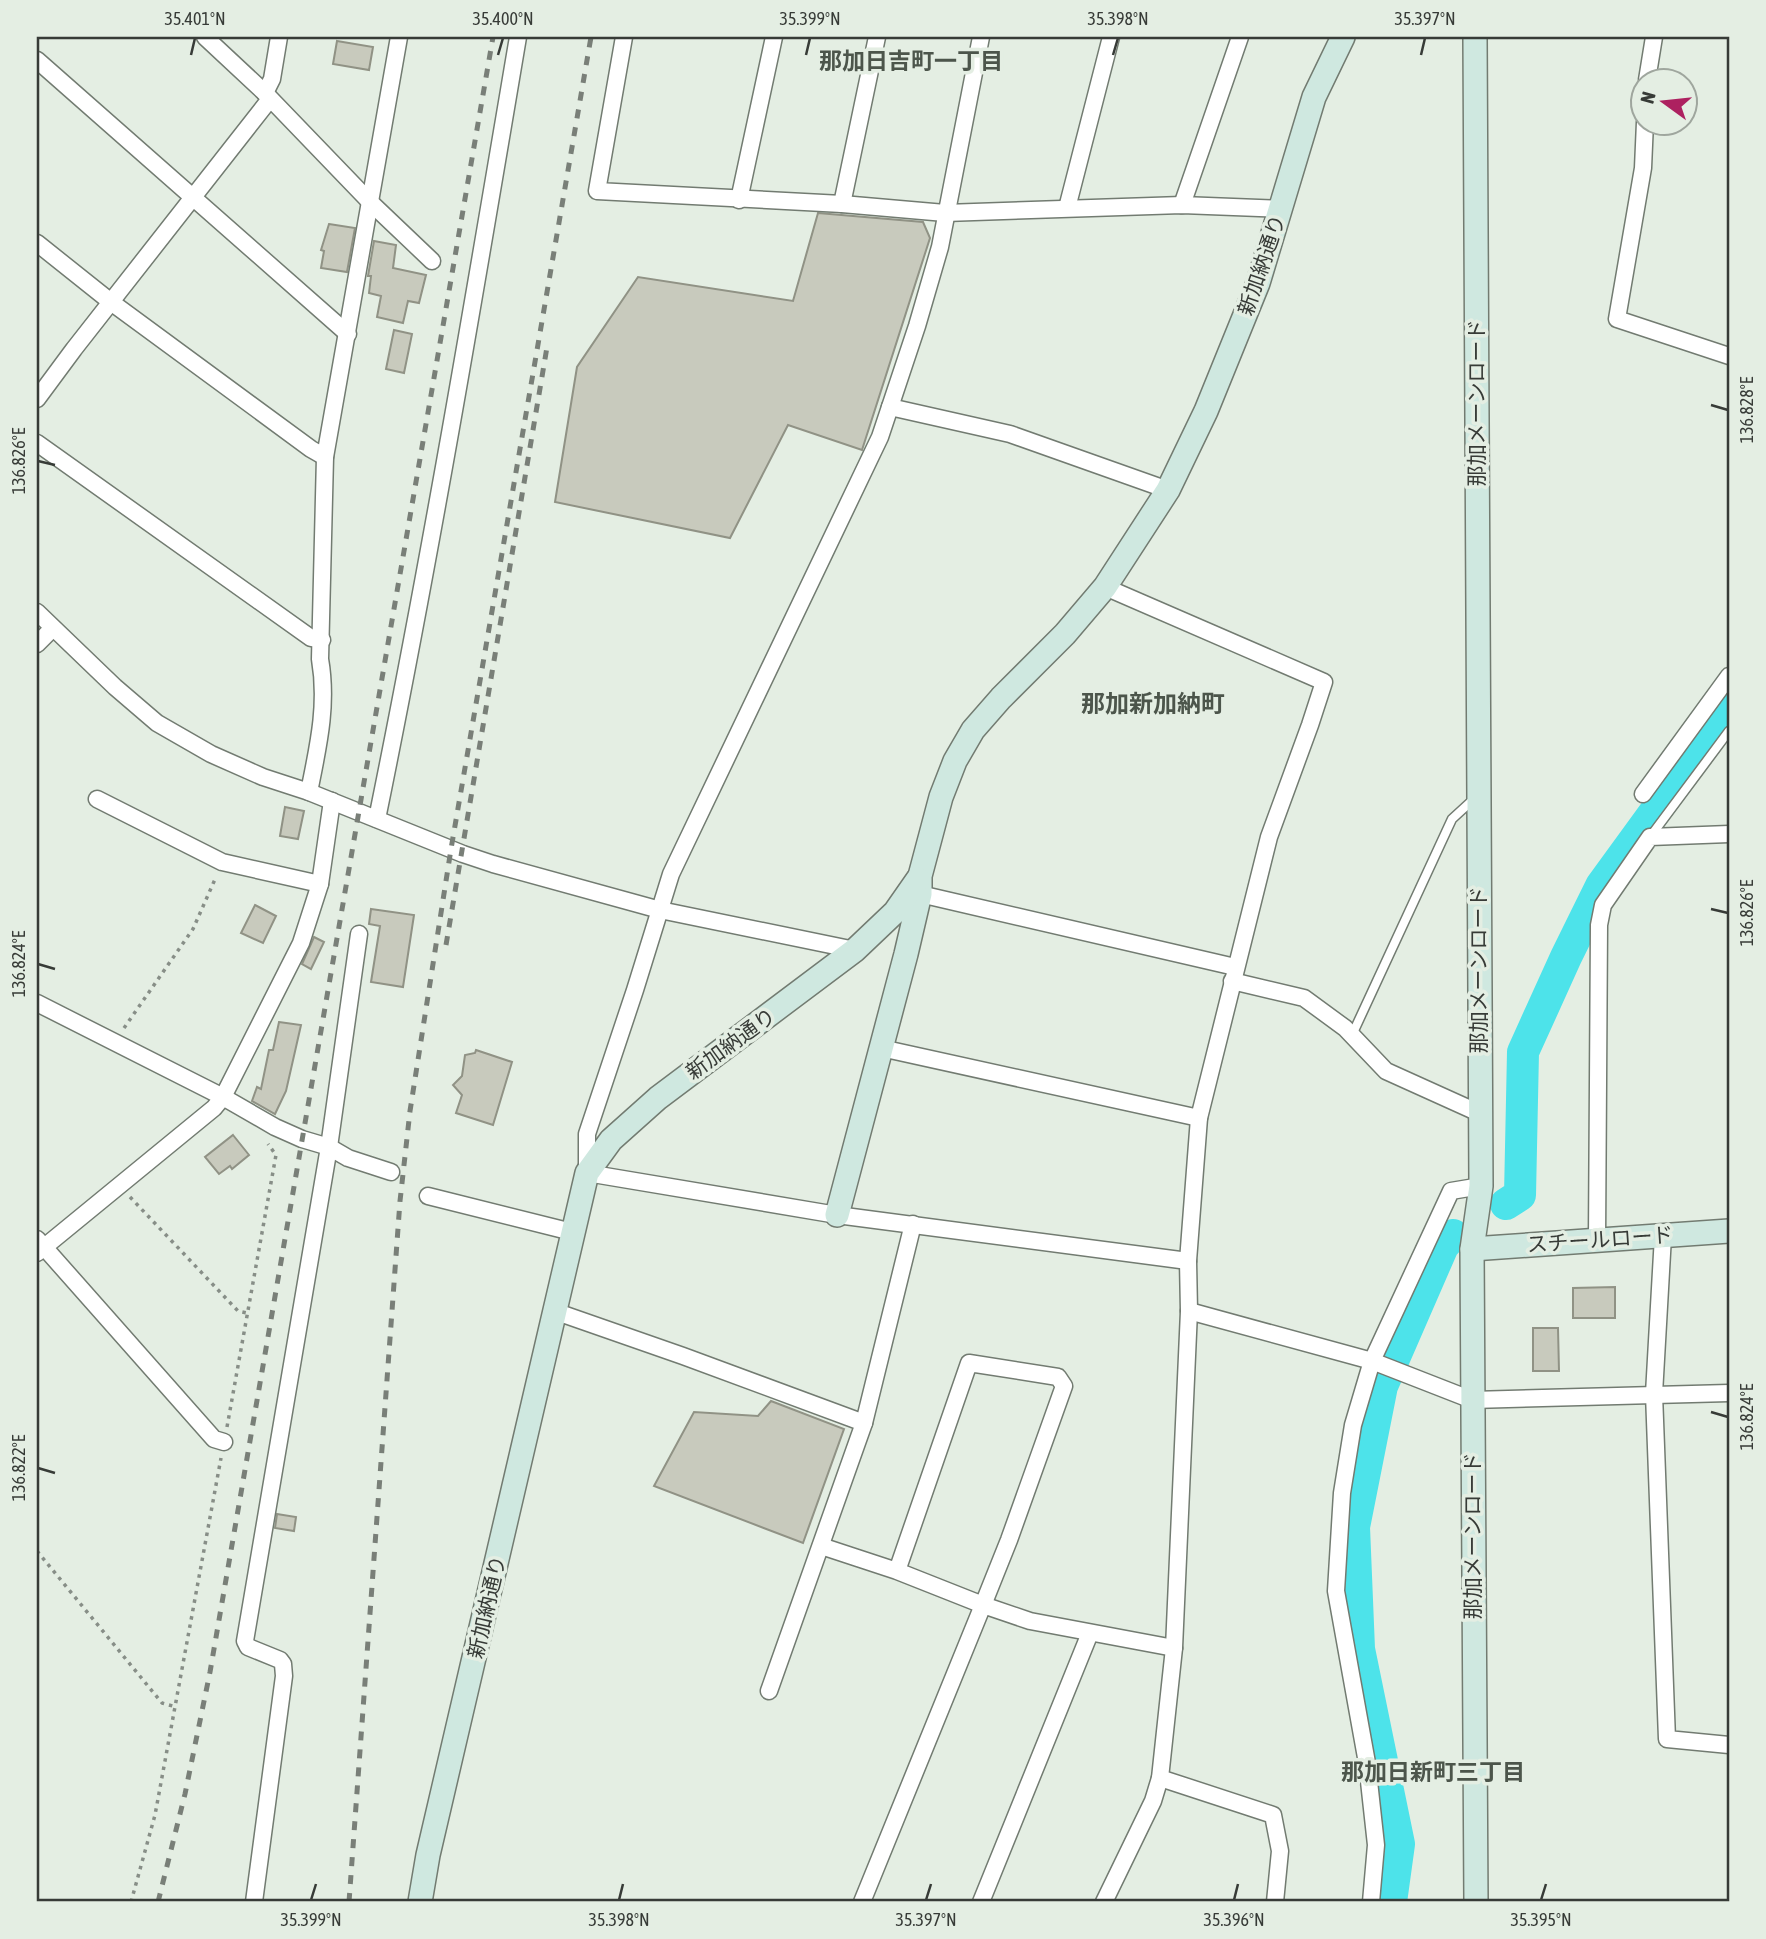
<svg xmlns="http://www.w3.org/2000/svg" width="1766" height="1939" font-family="'Asap Condensed','Noto Sans JP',sans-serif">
<rect width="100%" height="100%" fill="#e4eee3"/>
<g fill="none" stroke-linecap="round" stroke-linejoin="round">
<g stroke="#4de3ea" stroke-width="32">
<polyline points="1506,1204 1520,1195 1523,1052 1566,957 1601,886 1729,710"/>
<polyline points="1391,1902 1399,1844 1359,1649 1354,1527 1382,1386 1443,1246 1453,1235"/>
</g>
</g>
<g fill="#c8cabd" stroke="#909285" stroke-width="2">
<polygon points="337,41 373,47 369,70 333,64"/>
<polygon points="818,213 923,222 930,238 862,450 788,425 730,538 555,502 577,367 638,277 793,301"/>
<polygon points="329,224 355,228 347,272 321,268 324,251 321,250"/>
<polygon points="374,241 396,245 393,268 426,275 419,303 408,301 403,323 377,317 381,296 369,293 371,276 368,276"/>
<polygon points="394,330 412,334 404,373 386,369"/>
<polygon points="285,807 304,811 298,839 280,836"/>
<polygon points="255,905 276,916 263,943 241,933"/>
<polygon points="371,909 414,915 403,987 371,982 380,926 369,924"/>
<polygon points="314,937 324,942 311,969 302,964"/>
<polygon points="279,1022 301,1025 286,1091 275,1114 252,1101 257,1087 261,1089 269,1050 273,1050"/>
<polygon points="476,1050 512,1062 493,1125 456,1113 462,1095 453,1085 462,1076 465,1055 475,1053"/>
<polygon points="233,1135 249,1155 232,1169 230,1166 219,1174 205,1157"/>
<polygon points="1615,1287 1615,1318 1573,1318 1573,1288"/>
<polygon points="1533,1328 1558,1328 1559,1371 1533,1371"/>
<polygon points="771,1401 844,1429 803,1543 654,1486 694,1412 758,1416"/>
<polygon points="277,1514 296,1517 294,1531 275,1528"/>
</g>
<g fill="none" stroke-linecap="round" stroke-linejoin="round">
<g stroke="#727b71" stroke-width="11">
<g id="lane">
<polyline points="1650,837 1729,731"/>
<polyline points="1352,1035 1452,819 1476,797"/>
</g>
</g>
<g stroke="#727b71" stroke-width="19">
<g id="street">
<polyline points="205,37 265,93 370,202 432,261"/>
<polyline points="624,37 597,191 842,204 945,213 1182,205 1282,209"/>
<polyline points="981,37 940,247 917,326 880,437 671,874 635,990 587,1134 587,1173 837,1215 1188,1261"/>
<polyline points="37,60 348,334"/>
<polyline points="1647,80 1654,37"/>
<polyline points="265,93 272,79 279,37"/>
<polyline points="1645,122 1643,168 1617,319 1729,356"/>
<polyline points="739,200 774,37"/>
<polyline points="842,204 877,37"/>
<polyline points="1182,205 1240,37"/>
<polyline points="1067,208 1111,37"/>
<polyline points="37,243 111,302 311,449 325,457"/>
<polyline points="37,399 74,349 270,99"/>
<polyline points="890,407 1010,434 1168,490"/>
<polyline points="37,443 311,638 322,640"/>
<polyline points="1105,587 1324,682 1310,725 1269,837 1199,1118 1188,1261 1189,1311 1174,1648 1160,1778 1273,1815 1280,1851 1275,1902"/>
<polyline points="37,612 115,687 157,723 211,754 263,777 309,792 463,854 493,864 660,910 855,950"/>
<polyline points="37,644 53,628"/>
<path d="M309,792C318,747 328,705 320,659L325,457L399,37"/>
<polyline points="1643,794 1729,676"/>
<polyline points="97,799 222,862 320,884"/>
<path d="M377,819C430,559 474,298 518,37"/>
<polyline points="920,894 1235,967"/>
<polyline points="1232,981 1304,998 1345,1028 1386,1071 1479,1113"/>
<polyline points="37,1003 223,1097 275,1127 302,1139 329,1147 348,1158 391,1172"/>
<polyline points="881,1048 1199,1118"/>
<polyline points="428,1196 572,1232"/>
<polyline points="1663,1236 1654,1394 1667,1739 1729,1745"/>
<polyline points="37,1239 214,1439 224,1442"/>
<polyline points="1597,1239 1599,925 1603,905 1650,837 1729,834"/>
<polyline points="37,1253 214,1108 223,1097 301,943 320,884 332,801"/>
<polyline points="554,1311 683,1356 864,1423"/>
<polyline points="1189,1311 1372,1361 1472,1400 1729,1393"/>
<polyline points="821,1546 897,1571 969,1363 1058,1377 1064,1386 1009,1540 983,1605 897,1571"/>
<polyline points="769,1691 864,1423 913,1224"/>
<polyline points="254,1902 284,1676 283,1664 280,1660 248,1647 245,1641 329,1147 359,934"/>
<polyline points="862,1902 983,1605 1030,1621 1174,1648"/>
<polyline points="981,1902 1090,1633"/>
<polyline points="1104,1902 1153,1801 1160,1778"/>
<polyline points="1371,1902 1376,1845 1367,1763 1336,1591 1342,1493 1353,1425 1372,1361 1451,1191 1481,1186"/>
</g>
</g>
<g stroke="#727b71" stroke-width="26">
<g id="secondary">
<polyline points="1475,37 1481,1186 1472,1249 1476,1902"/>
<polyline points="837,1215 906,954 920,894 920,876 941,797 955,761 973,730 1001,698 1065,634 1105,587 1168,490 1206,411 1258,283 1314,97 1343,37"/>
<polyline points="1472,1249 1729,1231"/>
<polyline points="420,1902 428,1855 587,1173 611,1140 658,1098 855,950 895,912 918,879"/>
</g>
</g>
<g stroke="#878e87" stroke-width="3.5" stroke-dasharray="3.5 5" stroke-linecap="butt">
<polyline points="124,1028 193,929 216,877"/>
<polyline points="130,1197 238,1311 247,1313"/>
<polyline points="227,1427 276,1155 268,1144"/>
<polyline points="37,1551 162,1703 176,1707"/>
<polyline points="131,1902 155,1815 221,1458"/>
</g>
<use href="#lane" stroke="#fff" stroke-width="8"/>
<use href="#street" stroke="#fff" stroke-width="16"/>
<use href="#secondary" stroke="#cfe8e0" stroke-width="23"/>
<g stroke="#797f78" stroke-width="5" stroke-dasharray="9 9" stroke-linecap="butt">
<polyline points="446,945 547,347"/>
<polyline points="158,1902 185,1794 210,1672 493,37"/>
<polyline points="349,1902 400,1201 410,1111 451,849 591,37"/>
</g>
</g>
<path fill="none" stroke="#373b37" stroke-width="2.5" d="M191,55L195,38M498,55L503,38M806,55L810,38M1113,55L1118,38M1421,55L1425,38M1711,405L1728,410M38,461L55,465M1711,909L1728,913M38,964L55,969M1711,1412L1728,1417M38,1468L55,1473M311,1900L316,1884M619,1900L623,1884M926,1900L931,1884M1234,1900L1238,1884M1541,1900L1546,1884"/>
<g text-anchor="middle" stroke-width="7" stroke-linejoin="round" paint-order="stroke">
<g font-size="21" fill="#373b37" stroke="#e4eee3">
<text transform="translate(1262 265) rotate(-71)" y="7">新加納通り</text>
<text transform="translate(1477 403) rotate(-90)" y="7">那加メーンロード</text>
<text transform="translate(1479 970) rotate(-90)" y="7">那加メーンロード</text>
<text transform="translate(731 1044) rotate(-36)" y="7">新加納通り</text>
<text transform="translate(1600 1240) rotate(-4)" y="7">スチールロード</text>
<text transform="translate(1473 1536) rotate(-90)" y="7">那加メーンロード</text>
<text transform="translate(487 1607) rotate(-77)" y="7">新加納通り</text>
</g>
<g font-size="23" font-weight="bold" fill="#4c554b" stroke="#e4eee3">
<text x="911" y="69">那加日吉町一丁目</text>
<text x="1433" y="1780">那加日新町三丁目</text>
</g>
<g font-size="24" font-weight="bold" fill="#4c554b" stroke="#e4eee3">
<text x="1153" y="712">那加新加納町</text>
</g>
</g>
<rect width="1766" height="1939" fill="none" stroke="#e4eee3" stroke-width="77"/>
<g transform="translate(1664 102) rotate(285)"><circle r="33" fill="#e4eee3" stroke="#9fa69e" stroke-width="2"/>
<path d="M0-5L12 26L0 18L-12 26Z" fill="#ad2160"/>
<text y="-10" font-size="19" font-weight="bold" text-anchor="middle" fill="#373b37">N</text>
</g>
<rect x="38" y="38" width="1690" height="1862" fill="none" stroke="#373b37" stroke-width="2.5"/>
<g font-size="18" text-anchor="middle" fill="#373b37">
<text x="195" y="25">35.401°N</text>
<text x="503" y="25">35.400°N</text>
<text x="810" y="25">35.399°N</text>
<text x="1118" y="25">35.398°N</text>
<text x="1425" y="25">35.397°N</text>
<text transform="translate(1747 410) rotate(-90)" y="6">136.828°E</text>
<text transform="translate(19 461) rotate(-90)" y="6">136.826°E</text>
<text transform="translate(1747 913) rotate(-90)" y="6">136.826°E</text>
<text transform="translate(19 964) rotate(-90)" y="6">136.824°E</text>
<text transform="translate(1747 1417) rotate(-90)" y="6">136.824°E</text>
<text transform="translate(19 1468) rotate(-90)" y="6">136.822°E</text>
<text x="311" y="1926">35.399°N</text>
<text x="619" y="1926">35.398°N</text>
<text x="926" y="1926">35.397°N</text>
<text x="1234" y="1926">35.396°N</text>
<text x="1541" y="1926">35.395°N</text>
</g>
</svg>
